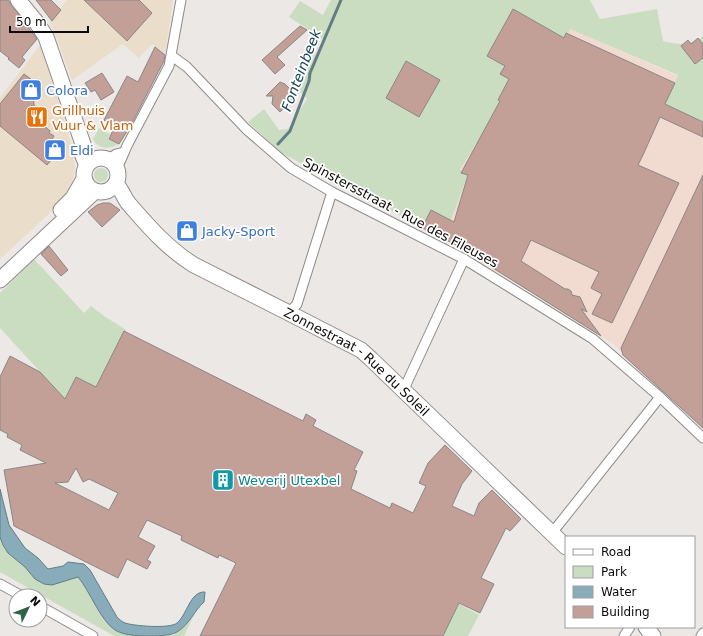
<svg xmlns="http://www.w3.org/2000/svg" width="703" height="636" font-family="'DejaVu Sans',sans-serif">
<rect width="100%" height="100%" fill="#ece8e5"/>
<g fill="#eaddca">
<polygon points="67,0 173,0 165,54 152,44 139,58 123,44 72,80 58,41 50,23"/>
<polygon points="41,44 73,150 75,169 73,183 71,190 67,197 0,259 0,98"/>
</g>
<polygon fill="#f1dacf" points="570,29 678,76 665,104 703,122 703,429 612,343 575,320 444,239 468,174 460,171 501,102 530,115"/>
<g fill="#cbddc1">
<path d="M331,0H590L600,19L657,9L663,41C678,45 691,46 703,36V122L665,104L678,75L570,29L530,115L501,103L460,170L468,174L444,239L280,152L248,122L264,109L279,130L288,129L307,99L294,86L324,40L289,17L300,1L323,15Z"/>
<path d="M99,128L110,134L108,139L118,144C110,150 97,149 93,139Z"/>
<circle cx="101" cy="175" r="7"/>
<polygon points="34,259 84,313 91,306 104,316 126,330 96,387 76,377 65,399 0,328 0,293"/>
<path d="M0,537C6,555 13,555 26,567C32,574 37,579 44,584L70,580L78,577C90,590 103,626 119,632C127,635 136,635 144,636H114L0,572Z"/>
<polygon points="459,604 479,615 468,636 443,636"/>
<polygon points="198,607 184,636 162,636 174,634 195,612"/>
</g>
<path fill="#88acba" stroke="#637c85" d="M0,489L9,525L25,548L38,558L48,569L63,566L68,562L84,564L90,570L117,617C119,619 122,622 125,623C134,626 170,629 177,623C187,615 190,591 205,592L204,602C194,611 189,625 177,632C169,636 157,636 147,636C137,636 123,635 115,630C100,620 90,591 78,577L52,585L44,584L35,579L25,567L8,553L3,545L0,537Z"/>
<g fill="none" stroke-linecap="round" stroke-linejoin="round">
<polyline stroke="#637c85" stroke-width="3" points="278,144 290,131 309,81 310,73 341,0"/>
</g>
<g fill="#c3a097" stroke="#8b8685" fill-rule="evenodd">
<polygon points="0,0 8,0 37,39 22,57 25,60 19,68 8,59 9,58 0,51"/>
<polygon points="36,0 51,0 61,10 52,21"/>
<polygon points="84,0 139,0 152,13 127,41"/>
<polygon points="513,9 564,38 566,33 675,83 665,104 703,122 703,137 660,117 643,155 638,165 679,183 612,323 592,314 602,294 591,288 599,272 531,240 521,261 565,289 568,289 571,291 572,295 580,297 587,312 581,309 601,336 458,246 422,228 431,210 454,222 468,175 461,173 500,101 498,100 509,79 500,74 505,66 487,56"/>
<polygon points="300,26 307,30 277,57 285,65 275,74 262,60"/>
<polygon points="698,38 703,44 703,58 695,64 681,46 688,40 691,44"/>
<polygon points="155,47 165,55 164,61 131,125 119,144 109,139 115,126 104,120 127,76 138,82"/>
<polygon points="406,61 440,80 419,117 386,98"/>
<polygon points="102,73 114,92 101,100 95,90 91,92 85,83"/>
<polygon points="24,74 39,85 33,93 34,105 42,112 40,113 45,118 41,123 50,131 49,133 54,136 50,142 59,150 47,165 0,126 0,104"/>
<polygon points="280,82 285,84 294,93 296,97 280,112 272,104 273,96 266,96"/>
<polygon points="703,175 703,428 623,355 621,348"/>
<polygon points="103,203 110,203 120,210 102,227 88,212 97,205"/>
<polygon points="49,246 68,270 61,276 41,254"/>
<path d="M124,331L303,421L306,414L316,420L313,426L363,452L354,470L357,471L351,489L390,508L392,503L413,513L426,486L419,483L428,463L445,445L472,471L462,484L452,506L474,516L479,503L492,490L521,519L510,531L506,528L481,578L494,584L480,613L459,603L443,636H200L236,563L219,555L218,558L181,540L182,536L147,520L138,537L155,546L147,560L151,562L147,569L127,559L118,578L14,526L4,470L46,463L20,450L22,445L7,437L8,434L0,430V377L10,356L40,372L65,399L76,377L96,387ZM76,468L83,482L89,479L118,493L109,510L55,483L68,482Z"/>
</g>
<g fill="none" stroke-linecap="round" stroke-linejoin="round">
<g stroke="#8f8c88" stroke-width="11">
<g id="minor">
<polyline points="172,56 187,67 246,129 291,168 332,192 464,259 593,339 660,397 703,438"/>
<polyline points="108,160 116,154 124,152"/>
<path d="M116,169C122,160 124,151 129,142L169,66L181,0"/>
<polyline points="289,313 297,304 332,192"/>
<polyline points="404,389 464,259"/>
<polyline points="552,533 660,397"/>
<polyline points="0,584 22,596"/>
<polyline points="40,606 93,636"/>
<polyline points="624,636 630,627"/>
<polyline points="701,636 703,633"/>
</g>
</g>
<g stroke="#8f8c88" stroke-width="17">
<g id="primary">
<polyline points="18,0 37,23 46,37 84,147 83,156 87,165"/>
<circle cx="101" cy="175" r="17"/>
<path id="s1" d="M116,184C122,190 124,198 129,204C149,227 168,249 194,265L289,313L361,350L371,359L566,547"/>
<polyline points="61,210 73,198 84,179"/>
<polyline points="0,280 95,191"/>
<polyline points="646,627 653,636"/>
</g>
</g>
<use href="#minor" stroke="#fff" stroke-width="9"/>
<use href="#primary" stroke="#fff" stroke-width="15"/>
</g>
<defs>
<g id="shop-square" transform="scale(1.15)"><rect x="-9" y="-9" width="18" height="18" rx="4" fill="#3f7fe0" stroke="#fff"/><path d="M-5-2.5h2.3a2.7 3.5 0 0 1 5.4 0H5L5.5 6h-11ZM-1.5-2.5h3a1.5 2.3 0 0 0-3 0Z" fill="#fff"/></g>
<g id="restaurant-square" transform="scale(1.15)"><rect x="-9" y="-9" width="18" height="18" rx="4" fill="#e8710a" stroke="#fff"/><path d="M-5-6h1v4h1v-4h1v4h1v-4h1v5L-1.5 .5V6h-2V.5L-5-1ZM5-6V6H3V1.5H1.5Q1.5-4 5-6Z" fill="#fff"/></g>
<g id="building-square" transform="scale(1.15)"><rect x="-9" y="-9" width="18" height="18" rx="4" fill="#0f9aa8" stroke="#fff"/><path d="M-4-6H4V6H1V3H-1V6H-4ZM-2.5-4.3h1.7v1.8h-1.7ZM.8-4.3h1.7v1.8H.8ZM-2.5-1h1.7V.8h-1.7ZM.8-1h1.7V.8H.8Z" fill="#fff"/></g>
</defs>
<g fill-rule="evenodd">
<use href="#shop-square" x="31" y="90"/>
<use href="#restaurant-square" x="37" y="117"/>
<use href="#shop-square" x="55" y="150"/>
<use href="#shop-square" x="187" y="231"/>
<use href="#building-square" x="223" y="480"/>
</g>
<g text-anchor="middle" stroke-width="3.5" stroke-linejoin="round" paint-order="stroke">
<g font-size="13" fill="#366cbe" stroke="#fff" text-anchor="start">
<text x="46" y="95">Colora</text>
<text x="70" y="155">Eldi</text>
<text x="202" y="236">Jacky-Sport</text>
</g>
<g font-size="13" fill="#c56008" stroke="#fff" text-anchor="start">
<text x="52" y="115">Grillhuis<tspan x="52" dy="15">Vuur &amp; Vlam</tspan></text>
</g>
<g font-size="13" fill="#0d0b0a" stroke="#fff">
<text transform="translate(401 212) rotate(28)" y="5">Spinstersstraat - Rue des Fileuses</text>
<text dy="5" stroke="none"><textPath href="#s1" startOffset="304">Zonnestraat - Rue du Soleil</textPath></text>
</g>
<g font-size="13" fill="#0d838f" stroke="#fff" text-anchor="start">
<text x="238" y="485">Weverij Utexbel</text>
</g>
<g font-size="14" font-style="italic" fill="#174859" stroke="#fff">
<text transform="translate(301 70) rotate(-69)" y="5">Fonteinbeek</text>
</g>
</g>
<rect x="565" y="536" width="130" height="92" fill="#ffffff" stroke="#9e9d9d"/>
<rect x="573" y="549" width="20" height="6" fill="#ffffff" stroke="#9e9d9d"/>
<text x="601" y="556" font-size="12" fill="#0d0b0a">Road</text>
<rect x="573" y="566" width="20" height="12" fill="#cbddc1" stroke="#9e9d9d"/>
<text x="601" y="576" font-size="12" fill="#0d0b0a">Park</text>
<rect x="573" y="586" width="20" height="12" fill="#88acba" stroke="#9e9d9d"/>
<text x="601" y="596" font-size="12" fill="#0d0b0a">Water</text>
<rect x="573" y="606" width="20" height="12" fill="#c3a097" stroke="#9e9d9d"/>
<text x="601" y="616" font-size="12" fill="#0d0b0a">Building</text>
<g transform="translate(28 608) rotate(47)"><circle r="19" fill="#ffffff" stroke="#9e9d9d"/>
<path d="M0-3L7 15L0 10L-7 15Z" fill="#2f6348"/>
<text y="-6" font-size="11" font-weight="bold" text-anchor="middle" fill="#0d0b0a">N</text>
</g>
<path d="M10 26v6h78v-6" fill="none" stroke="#0d0b0a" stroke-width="2"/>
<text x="16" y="26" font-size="12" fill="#0d0b0a" stroke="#ffffff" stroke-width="3" paint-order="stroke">50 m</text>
</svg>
